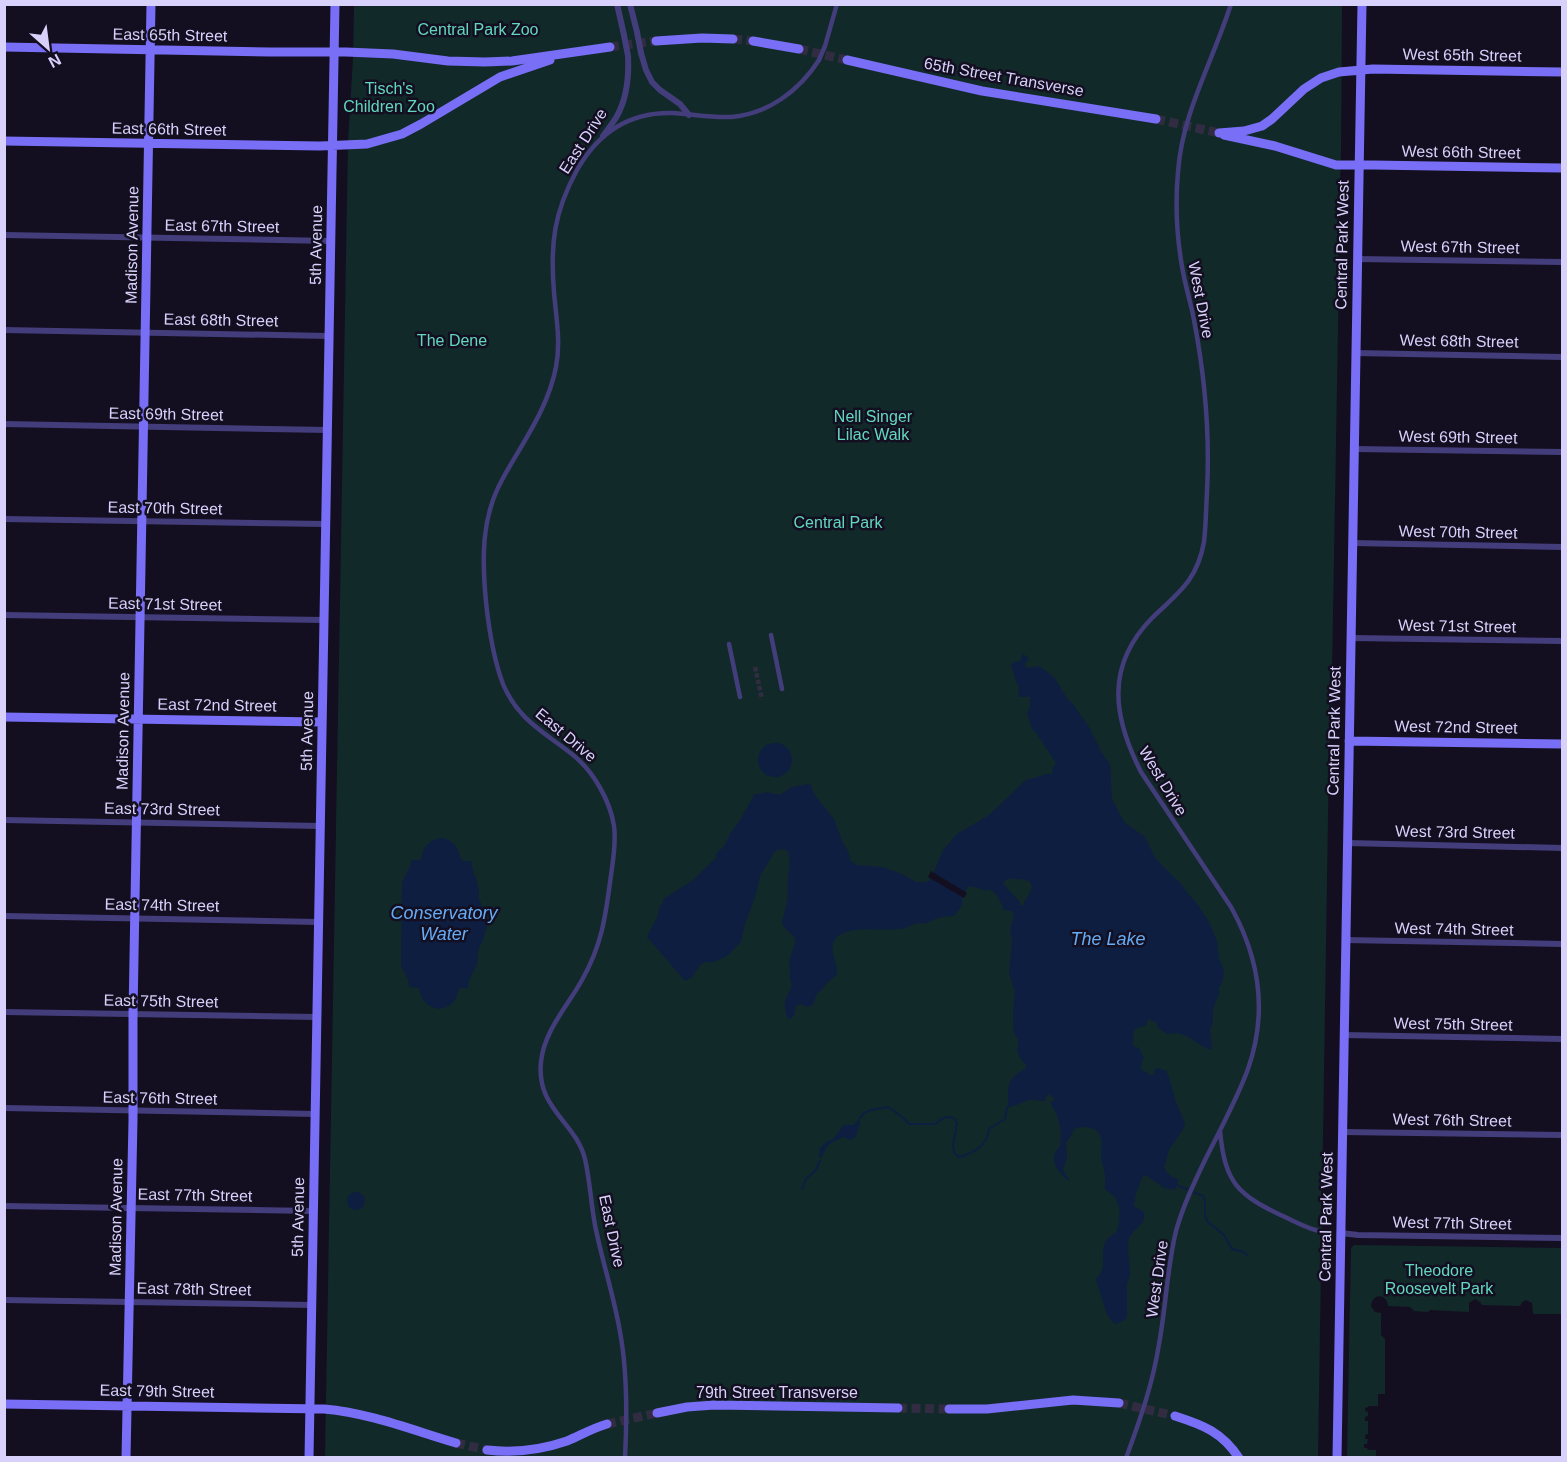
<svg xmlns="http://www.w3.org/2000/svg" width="1567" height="1462" viewBox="0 0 1567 1462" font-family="Arial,sans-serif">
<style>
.green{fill:#12292a}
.water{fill:#0e1e40;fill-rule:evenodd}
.pier{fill:#130f20}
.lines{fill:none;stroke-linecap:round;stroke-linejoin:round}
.stream{stroke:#0e1e40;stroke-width:2}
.pedestrian-tunnel{stroke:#312c41;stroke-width:4.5;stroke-dasharray:4.5 2;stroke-linecap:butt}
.secondary-tunnel{stroke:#312c41;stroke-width:9;stroke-dasharray:9 4.5;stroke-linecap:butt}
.pedestrian{stroke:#433d7c;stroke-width:4.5}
.minor{stroke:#433d7c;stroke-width:6}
.secondary{stroke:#796ef6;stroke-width:9}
.pedestrian-bridge{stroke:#433d7c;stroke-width:4.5}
.minor-bridge{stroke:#433d7c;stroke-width:6}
.labels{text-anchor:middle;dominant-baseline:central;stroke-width:5;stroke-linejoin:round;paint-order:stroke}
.park-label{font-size:16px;fill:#62d7c0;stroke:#130f20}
.street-label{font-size:16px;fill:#d8d1fc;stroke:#130f20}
.water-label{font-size:18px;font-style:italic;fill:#66abf5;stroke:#130f20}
</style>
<rect width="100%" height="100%" fill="#130f20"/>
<path class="green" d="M 354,5 L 1342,5 L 1341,151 L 1338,253 L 1339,271 L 1331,728 L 1329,752 L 1318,1457 L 325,1458 L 348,142 L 353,58 Z
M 1354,1245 L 1562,1248 L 1562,1314 L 1533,1314 L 1532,1303 L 1526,1300 L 1522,1302 L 1520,1306 L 1482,1305 L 1480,1302 L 1475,1299 L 1469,1303 L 1469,1312 L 1430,1310 L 1428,1312 L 1414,1311 L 1410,1307 L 1388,1306 C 1387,1293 1372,1293 1371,1306 L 1375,1312 L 1381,1313 L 1381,1335 L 1385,1339 L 1385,1394 L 1378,1394 L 1378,1406 L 1369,1406 L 1368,1407 L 1365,1408 L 1365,1411 L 1368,1412 L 1368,1416 L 1365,1417 L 1365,1421 L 1368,1421 L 1368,1434 L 1365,1435 L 1365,1439 L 1368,1439 L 1367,1444 L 1364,1444 L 1364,1448 L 1367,1448 L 1368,1450 L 1376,1450 L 1376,1457 L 1347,1457 L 1351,1248 Z"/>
<path class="water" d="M 1023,654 L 1029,658 L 1025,664 L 1026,668 L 1039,666 L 1054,677 L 1068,700 L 1073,704 L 1089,727 L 1102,753 L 1110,764 L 1112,799 L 1124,822 L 1145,837 L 1156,859 L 1179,882 L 1200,908 L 1210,924 L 1217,941 L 1219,959 L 1224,970 L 1222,983 L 1219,987 L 1219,994 L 1213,1009 L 1213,1021 L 1210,1030 L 1212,1050 C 1195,1046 1189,1030 1168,1034 L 1159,1029 L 1156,1023 L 1157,1021 L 1153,1022 L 1150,1019 L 1148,1020 L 1146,1025 L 1136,1029 L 1133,1033 L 1134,1037 L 1133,1039 L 1133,1046 L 1139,1048 L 1142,1055 L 1144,1057 L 1141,1063 L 1141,1069 L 1152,1076 L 1154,1074 L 1155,1069 L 1158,1068 L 1166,1071 L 1168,1075 L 1176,1102 L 1185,1123 C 1182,1135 1172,1142 1168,1153 C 1166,1159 1167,1162 1164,1167 L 1168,1174 L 1174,1178 L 1177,1178 L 1178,1181 L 1175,1190 L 1164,1188 L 1146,1175 L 1143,1176 L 1136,1193 L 1134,1206 L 1144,1212 C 1147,1225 1132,1228 1129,1240 C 1125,1255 1135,1271 1127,1283 L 1127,1315 L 1126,1319 L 1117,1324 L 1114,1323 L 1107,1315 L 1096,1279 C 1097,1277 1100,1275 1101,1272 C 1107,1259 1096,1242 1116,1233 C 1122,1218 1122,1196 1105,1190 C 1105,1186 1105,1181 1105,1176 C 1104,1168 1101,1160 1101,1152 C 1101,1147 1103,1144 1101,1138 C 1098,1126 1084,1125 1074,1129 L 1071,1136 L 1066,1143 L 1067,1158 L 1063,1170 L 1070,1181 C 1061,1176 1051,1164 1055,1153 C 1058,1147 1058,1151 1060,1145 C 1063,1132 1058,1113 1050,1103 L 1055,1099 L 1049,1094 L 1046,1097 L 1045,1101 C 1039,1101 1034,1099 1029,1100 C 1021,1102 1017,1107 1009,1106 L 1008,1103 C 1008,1081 1008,1079 1026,1068 L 1026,1065 L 1020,1058 L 1017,1050 L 1019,1042 L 1014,1033 L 1013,1013 L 1015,992 L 1009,973 L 1012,941 L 1010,929 L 1014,915 L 1012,911 L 1004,910 C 1001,902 997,893 989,889 L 986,891 L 978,888 L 969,886 L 962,896 L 962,905 L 954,916 C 948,916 941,917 935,919 C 932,920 930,922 927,923 C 924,924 921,923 918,923 C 914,923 909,927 905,928 C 887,933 850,923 836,938 C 827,947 838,963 837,974 L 824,986 L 822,990 L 817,993 L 813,1005 L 807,1007 L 800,1004 L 796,1006 L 794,1016 L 790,1019 L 787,1017 C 786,1013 784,1007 785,1002 C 787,992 794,991 790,979 C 790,971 789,962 791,955 C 792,949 798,943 794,937 C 790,931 786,932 782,923 C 784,913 787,904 788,895 C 788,890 787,885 788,880 C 788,870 797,842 775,851 L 760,876 L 755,897 L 744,927 L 741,942 L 727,956 L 714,962 L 707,962 L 701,964 L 692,977 L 685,981 L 647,937 L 659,913 L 658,912 L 664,899 L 693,880 L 717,857 L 715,855 L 724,846 L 731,832 L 739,822 L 753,797 L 753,795 L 768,792 L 774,794 L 781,794 L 792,787 L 808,784 L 811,785 L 814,794 L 834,819 L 842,841 L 848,851 L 850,860 L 856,865 L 882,867 L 900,873 L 916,882 L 924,882 L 929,881 L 934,872 L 943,850 L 957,834 L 989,815 L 1026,780 L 1051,773 L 1053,775 L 1052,770 L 1056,763 L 1035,731 L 1032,729 L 1027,714 L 1030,708 L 1030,697 L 1018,697 L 1019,686 L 1016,682 L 1011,665 L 1014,662 L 1020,661 ZM 1007,879 C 1015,879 1024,878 1030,882 C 1035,891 1025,898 1023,905 L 1020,905 L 1020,902 C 1014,896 1010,890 1004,885 L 1004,882 Z
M758 760a17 17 0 1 1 34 0a17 17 0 1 1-34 0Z
M 442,838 C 456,841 458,849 462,861 L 471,861 L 474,875 L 476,877 L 479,892 L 479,899 L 485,913 L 487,923 L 485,934 L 478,951 L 477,965 L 469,980 L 468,988 L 459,988 C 455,1016 423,1015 419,988 L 409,987 L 408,979 L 401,966 L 402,882 L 411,864 L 412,860 L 421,860 C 423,847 428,840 442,838 Z
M 860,1118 L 860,1123 L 856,1137 L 850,1140 L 843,1137 C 839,1140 835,1140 831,1143 C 826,1146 824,1153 821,1158 L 819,1158 L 820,1148 L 826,1142 L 833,1139 L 844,1125 L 854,1125 Z
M347 1201a9 9 0 1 1 18 0a9 9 0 1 1-18 0Z"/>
<path class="pier" d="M 931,871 L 967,893 L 964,898 L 928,877 Z"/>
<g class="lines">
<path class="stream" d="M 860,1118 C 865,1109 878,1109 888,1107 C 894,1111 905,1118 909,1124 L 935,1124 L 945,1117 L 954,1118 L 957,1123 L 953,1146 L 954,1152 L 957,1156 L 960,1157 C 975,1152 987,1146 989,1129 L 1005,1119 L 1007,1108 L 1009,1106
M 1177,1185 L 1203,1196 L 1205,1201 L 1205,1215 L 1207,1221 L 1224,1235 L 1232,1249 L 1244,1252 L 1248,1256
M 802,1189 L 806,1179 L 815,1171 L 820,1161"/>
<path class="pedestrian-tunnel" d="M 755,667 L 762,699"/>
<path class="secondary-tunnel" d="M 733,39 L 753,41
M 610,47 L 656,41
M 799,49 L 847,60
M 1156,119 L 1219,133
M 1119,1403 L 1175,1416
M 898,1408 L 949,1409
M 607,1424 L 657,1413
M 456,1443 L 487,1450"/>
<path class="pedestrian" d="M 825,46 L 837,4
M 771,635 L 782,689
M 729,644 L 740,697
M 1220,1131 C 1225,1184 1238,1195 1285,1217 C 1298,1223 1310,1230 1324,1232
M 625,1458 C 627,1419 627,1369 620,1332 C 614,1296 602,1261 595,1225 C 591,1204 590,1181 585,1159 C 576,1122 536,1109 541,1062 C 544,1031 567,1007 582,980 C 604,941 606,911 612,868 C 614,854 616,840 614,826 C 610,800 593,771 573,755 C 544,732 518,720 503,684 C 493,658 489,630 486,602 C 482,560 481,518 502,480 C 522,443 548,409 556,367 C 561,342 556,317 554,292 C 550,244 554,212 577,170 C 598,133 628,112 672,113 C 692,114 711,118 731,117 C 768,114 799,91 819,60
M 1126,1458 C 1140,1420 1153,1383 1159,1344 C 1166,1307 1167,1268 1176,1231 C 1183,1206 1194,1183 1205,1160 C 1220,1130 1237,1099 1248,1069 C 1268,1012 1260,959 1231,907 L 1141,772 C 1113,717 1105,666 1152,618 C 1178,593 1197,581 1204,542 C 1206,525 1206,508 1207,492 C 1210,434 1205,377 1194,320 C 1191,304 1186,288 1183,272 C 1177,240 1175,205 1178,172 C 1182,113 1213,61 1231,4"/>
<path class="minor" d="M 617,4 L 624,35
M 630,4 L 637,32
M 641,53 L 646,70 L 652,82 L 660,90 L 680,104 L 689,115
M 603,136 C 608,129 613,123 617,116 C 627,98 629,76 628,56
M 4,235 L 331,241
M 1357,259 L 1562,262
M 4,330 L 329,336
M 1355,353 L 1562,357
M 4,424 L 328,430
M 1354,449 L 1562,452
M 4,519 L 326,524
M 1352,543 L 1562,547
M 4,615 L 324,620
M 1351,638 L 1562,641
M 4,820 L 320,826
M 1347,843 L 1562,848
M 4,916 L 318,922
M 1345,940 L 1562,944
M 4,1012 L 316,1017
M 1343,1035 L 1562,1039
M 4,1108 L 315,1114
M 1342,1132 L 1562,1135
M 4,1206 L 313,1211
M 1341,1233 L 1358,1235 L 1562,1238
M 4,1300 L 311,1305"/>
<path class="secondary" d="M 656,41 L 702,38 L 733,39
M 753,41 L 799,49
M 4,47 L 270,52 L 346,52 L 393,54 L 448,61 L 485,62 L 512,61 L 610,47
M 847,60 L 982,91 L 1156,119
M 1219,133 L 1244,131 L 1262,126 L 1272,119 L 1304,89 L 1321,78 L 1339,72 L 1373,69 L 1562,72
M 1224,135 L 1275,146 L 1336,165 L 1373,165 L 1562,168
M 4,141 L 320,146 L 367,144 L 402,134 L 421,124 L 500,77 L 550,60
M 4,717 L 322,722
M 1349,741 L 1562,744
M 4,1404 L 324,1409 C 370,1413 412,1430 456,1443
M 949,1409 L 987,1409 L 1073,1400 L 1119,1403
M 657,1413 L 687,1407 L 714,1405 L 898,1408
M 1175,1416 C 1203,1425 1222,1432 1239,1458
M 487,1450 C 514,1453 541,1450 567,1441 C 581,1435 593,1428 607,1424
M 126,1458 L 133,1120 L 133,1014 L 151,4
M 309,1458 L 335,4
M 1337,1458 L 1362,4"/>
<path class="pedestrian-bridge" d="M 819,60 L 825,46"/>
<path class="minor-bridge" d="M 637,32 L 641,53
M 624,35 L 628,56"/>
</g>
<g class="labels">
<g class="park-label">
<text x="478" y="29">Central Park Zoo</text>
<text x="389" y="88">Tisch's<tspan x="389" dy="18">Children Zoo</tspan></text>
<text x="452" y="340">The Dene</text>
<text x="873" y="416">Nell Singer<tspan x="873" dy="18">Lilac Walk</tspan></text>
<text x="838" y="522">Central Park</text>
<text x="1439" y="1270">Theodore<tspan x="1439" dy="18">Roosevelt Park</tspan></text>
</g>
<g class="street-label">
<text transform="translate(170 35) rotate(1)">East 65th Street</text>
<text transform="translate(1462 55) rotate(1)">West 65th Street</text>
<text transform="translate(1004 77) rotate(10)">65th Street Transverse</text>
<text transform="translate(169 129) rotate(1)">East 66th Street</text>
<text transform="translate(583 141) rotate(-57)">East Drive</text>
<text transform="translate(1461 152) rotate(1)">West 66th Street</text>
<text transform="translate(222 226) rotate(1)">East 67th Street</text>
<text transform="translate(132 245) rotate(-89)">Madison Avenue</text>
<text transform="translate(316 245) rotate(-89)">5th Avenue</text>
<text transform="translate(1342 245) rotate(-89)">Central Park West</text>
<text transform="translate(1460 247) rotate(1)">West 67th Street</text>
<text transform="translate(1201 300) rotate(79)">West Drive</text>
<text transform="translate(221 320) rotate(1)">East 68th Street</text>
<text transform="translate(1459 341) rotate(1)">West 68th Street</text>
<text transform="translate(166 414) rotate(1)">East 69th Street</text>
<text transform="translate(1458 437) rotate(1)">West 69th Street</text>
<text transform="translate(165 508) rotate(1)">East 70th Street</text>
<text transform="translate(1458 532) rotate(1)">West 70th Street</text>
<text transform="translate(165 604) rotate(1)">East 71st Street</text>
<text transform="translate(1457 626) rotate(1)">West 71st Street</text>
<text transform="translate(217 705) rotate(1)">East 72nd Street</text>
<text transform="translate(1456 727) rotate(1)">West 72nd Street</text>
<text transform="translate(123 731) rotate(-89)">Madison Avenue</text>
<text transform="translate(307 731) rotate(-89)">5th Avenue</text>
<text transform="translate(1334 731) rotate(-89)">Central Park West</text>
<text transform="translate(566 735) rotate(40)">East Drive</text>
<text transform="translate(1163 781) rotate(59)">West Drive</text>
<text transform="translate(162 809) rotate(1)">East 73rd Street</text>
<text transform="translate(1455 832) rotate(1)">West 73rd Street</text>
<text transform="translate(162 905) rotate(1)">East 74th Street</text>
<text transform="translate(1454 929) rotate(1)">West 74th Street</text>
<text transform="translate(161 1001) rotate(1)">East 75th Street</text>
<text transform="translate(1453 1024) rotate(1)">West 75th Street</text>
<text transform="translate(160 1098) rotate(1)">East 76th Street</text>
<text transform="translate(1452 1120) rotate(1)">West 76th Street</text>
<text transform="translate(195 1195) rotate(1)">East 77th Street</text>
<text transform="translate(116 1217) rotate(-89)">Madison Avenue</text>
<text transform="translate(298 1217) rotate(-89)">5th Avenue</text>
<text transform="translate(1326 1217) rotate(-89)">Central Park West</text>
<text transform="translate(1452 1223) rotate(1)">West 77th Street</text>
<text transform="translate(612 1231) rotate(78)">East Drive</text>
<text transform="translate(1157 1279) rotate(-82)">West Drive</text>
<text transform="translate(194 1289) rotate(1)">East 78th Street</text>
<text transform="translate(157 1391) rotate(1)">East 79th Street</text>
<text x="777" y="1392">79th Street Transverse</text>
</g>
<g class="water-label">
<text x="444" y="913">Conservatory<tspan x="444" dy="21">Water</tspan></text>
<text x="1108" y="939">The Lake</text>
</g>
</g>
<rect width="1567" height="1462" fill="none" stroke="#d8d1fc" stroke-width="12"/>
<g transform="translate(48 48) rotate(152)" stroke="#130f20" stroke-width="4.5" paint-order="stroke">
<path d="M0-4.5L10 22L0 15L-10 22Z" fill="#d8d1fc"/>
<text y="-9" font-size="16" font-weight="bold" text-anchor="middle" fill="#d8d1fc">N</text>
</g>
</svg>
